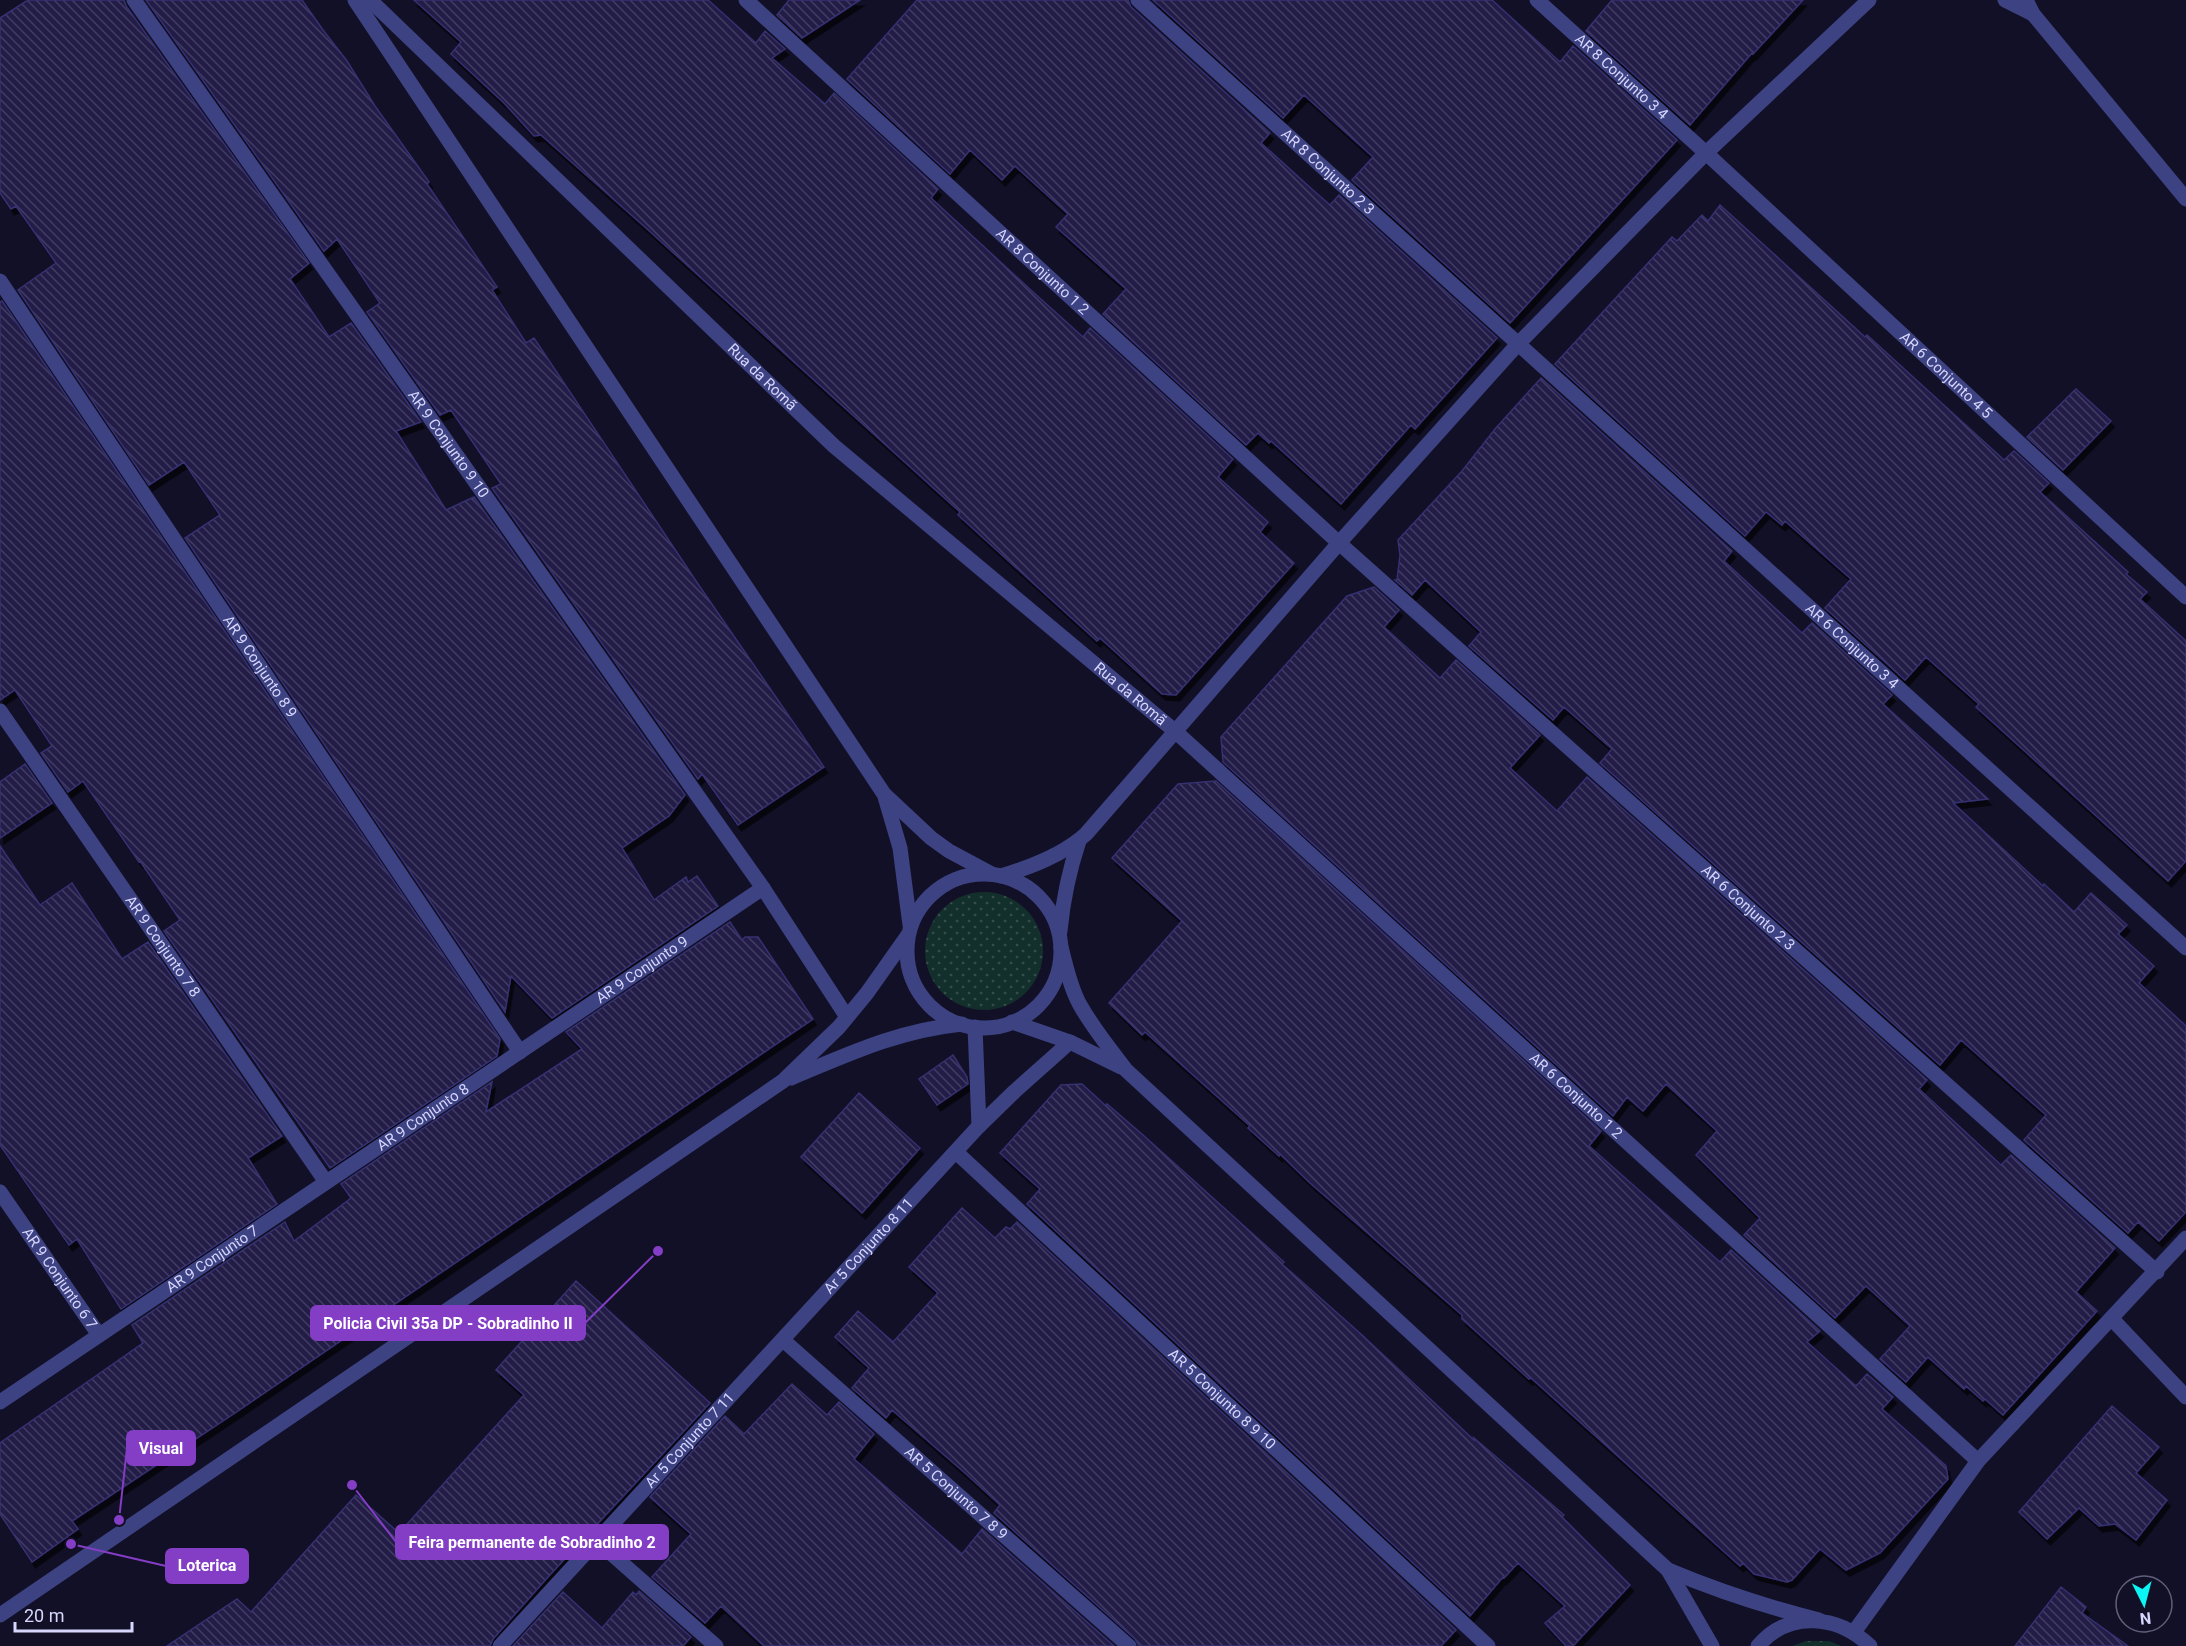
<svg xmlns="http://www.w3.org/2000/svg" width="2186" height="1646" viewBox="0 0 2186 1646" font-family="Roboto,sans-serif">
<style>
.grass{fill:url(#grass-dots)}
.building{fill:url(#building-back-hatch);stroke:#363071;stroke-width:1.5;filter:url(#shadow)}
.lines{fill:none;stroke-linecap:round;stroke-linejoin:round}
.minor{stroke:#3d4282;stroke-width:15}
.labels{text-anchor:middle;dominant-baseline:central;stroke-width:4.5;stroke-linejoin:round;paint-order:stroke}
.street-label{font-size:15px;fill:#d7d6fd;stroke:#121026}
.leader{fill:none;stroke:#843dc5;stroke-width:2}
.callout-dot{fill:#843dc5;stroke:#121026;stroke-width:2}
.callout{fill:#843dc5;stroke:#843dc5;stroke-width:2}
.callout-label{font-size:16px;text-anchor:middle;font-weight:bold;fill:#fff}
</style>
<defs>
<pattern id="grass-dots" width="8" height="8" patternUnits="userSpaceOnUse" patternTransform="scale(1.5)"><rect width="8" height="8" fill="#132f2b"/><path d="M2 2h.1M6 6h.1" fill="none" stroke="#354c4b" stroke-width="1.8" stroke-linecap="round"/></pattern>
<pattern id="building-back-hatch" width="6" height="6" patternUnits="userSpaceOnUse" patternTransform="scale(1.5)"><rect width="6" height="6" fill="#211d46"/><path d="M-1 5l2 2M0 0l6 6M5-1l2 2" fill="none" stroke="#403d62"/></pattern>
<filter id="shadow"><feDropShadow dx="3.5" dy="6" stdDeviation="0" flood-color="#0009"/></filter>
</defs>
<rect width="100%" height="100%" fill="#121026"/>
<path class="grass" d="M925 951a59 59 0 1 1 118 0a59 59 0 1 1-118 0Z
M 1806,1641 L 1829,1641 L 1841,1646 L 1792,1646 Z"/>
<path class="building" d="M 28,0 L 124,0 L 126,6 L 309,263 L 290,279 L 329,337 L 351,323 L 421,422 L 396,431 L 446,510 L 474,497 L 685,795 L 669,816 L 622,848 L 654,900 L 686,877 L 688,882 L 697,876 L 718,906 L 552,1018 L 511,976 L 505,1012 L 185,538 L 220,515 L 184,462 L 149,485 L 18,290 L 56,263 L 16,206 L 11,209 L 0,193 L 0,18 Z
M 146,0 L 302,0 L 323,30 L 347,61 L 375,106 L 429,182 L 427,184 L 497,287 L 492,290 L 526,343 L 534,338 L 698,584 L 824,767 L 738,825 L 702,774 L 698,779 L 492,488 L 501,484 L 451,410 L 440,415 L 367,312 L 380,303 L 337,239 L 324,251 Z
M 414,0 L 708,0 L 756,43 L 765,31 L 785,49 L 772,58 L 825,104 L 834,93 L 938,189 L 931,198 L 1033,292 L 1083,337 L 1090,328 L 1233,459 L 1218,477 L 1268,522 L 1260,532 L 1294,563 L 1176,695 L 1162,694 L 1100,638 L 1097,641 L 958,515 L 960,512 L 646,228 L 541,135 L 534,136 L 504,103 L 451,54 L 461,42 Z
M 789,0 L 860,0 L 802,38 L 777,15 Z
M 917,0 L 1128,0 L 1131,7 L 1270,133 L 1261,143 L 1314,191 L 1330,205 L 1339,195 L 1497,338 L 1415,429 L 1411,425 L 1341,504 L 1271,441 L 1269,443 L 1258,433 L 1246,445 L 1103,314 L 1126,289 L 1056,227 L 1068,214 L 1015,166 L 1002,180 L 970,150 L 950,174 L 847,79 Z
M 1153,0 L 1492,0 L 1560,62 L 1573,46 L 1677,140 L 1510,323 L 1352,180 L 1373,157 L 1304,95 L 1283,118 Z
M 1612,0 L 1803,0 L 1753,54 L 1752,53 L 1690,125 L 1586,31 Z
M 1720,205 L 1865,337 L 1867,335 L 2004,460 L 2014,451 L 2049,483 L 2040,492 L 2128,572 L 2126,574 L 2147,592 L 2140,599 L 2186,641 L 2186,861 L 2168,881 L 1976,707 L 1979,704 L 1926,657 L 1905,680 L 1825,608 L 1851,579 L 1785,521 L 1782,525 L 1766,512 L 1745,536 L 1555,364 L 1672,237 L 1677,241 L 1702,215 L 1708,221 Z
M 2,301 L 500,1039 L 497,1056 L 330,1168 L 164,931 L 180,920 L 140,861 L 139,862 L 83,781 L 68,792 L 41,753 L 52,746 L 15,690 L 0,700 L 0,302 Z
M 1541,378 L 1732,551 L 1724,561 L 1802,633 L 1812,623 L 1892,695 L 1883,704 L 1988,799 L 1953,803 L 2043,886 L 2044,884 L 2074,912 L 2091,893 L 2127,925 L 2118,934 L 2154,966 L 2139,983 L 2186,1026 L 2186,1212 L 2159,1241 L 2138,1222 L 2128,1233 L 2024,1140 L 2046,1115 L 1961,1040 L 1940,1065 L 1600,763 L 1612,749 L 1564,707 L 1553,720 L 1469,646 L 1481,632 L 1425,580 L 1412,595 L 1395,580 L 1397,580 L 1400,555 L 1398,540 L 1462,471 L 1495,429 Z
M 2076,389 L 2111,421 L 2063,470 L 2027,437 Z
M 1374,587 L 1399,610 L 1384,627 L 1440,678 L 1456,660 L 1540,735 L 1510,768 L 1557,811 L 1587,777 L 1927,1080 L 1919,1089 L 2001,1165 L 2011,1155 L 2115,1248 L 2076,1292 L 2097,1311 L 2003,1415 L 1985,1399 L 1983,1401 L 1966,1386 L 1964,1389 L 1928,1357 L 1906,1382 L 1880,1359 L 1910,1326 L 1866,1286 L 1835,1318 L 1744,1235 L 1760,1218 L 1696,1155 L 1717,1131 L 1666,1084 L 1643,1111 L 1627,1097 L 1613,1116 L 1223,762 L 1221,737 L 1347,596 Z
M 25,764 L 52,803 L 0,838 L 0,782 Z
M 1216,781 L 1601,1131 L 1589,1146 L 1720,1262 L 1731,1250 L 1820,1331 L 1807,1342 L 1856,1386 L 1867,1374 L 1893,1397 L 1882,1409 L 1946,1466 L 1948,1479 L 1880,1553 L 1846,1570 L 1820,1549 L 1792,1580 L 1787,1582 L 1754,1574 L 1743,1563 L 1740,1566 L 1531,1378 L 1529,1379 L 1462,1319 L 1462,1315 L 1310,1183 L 1280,1154 L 1279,1156 L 1248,1128 L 1250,1126 L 1145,1032 L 1142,1035 L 1109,1003 L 1182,921 L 1112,858 L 1178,784 Z
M 0,846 L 40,905 L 72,883 L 122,959 L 148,942 L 282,1136 L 248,1158 L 277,1204 L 121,1309 L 77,1239 L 69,1245 L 0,1145 Z
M 730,922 L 742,940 L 745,937 L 758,937 L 813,1019 L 235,1413 L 72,1521 L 78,1529 L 32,1562 L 0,1514 L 0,1443 L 143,1343 L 132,1325 L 285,1222 L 294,1241 L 351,1198 L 341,1184 L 492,1082 L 486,1112 L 582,1049 L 566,1032 Z
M 953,1055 L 967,1077 L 968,1084 L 937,1105 L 919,1079 Z
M 1082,1084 L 1106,1106 L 1107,1104 L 1143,1135 L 1284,1262 L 1282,1264 L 1362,1335 L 1475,1441 L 1474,1438 L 1564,1515 L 1562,1517 L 1630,1585 L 1573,1646 L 1566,1646 L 1545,1623 L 1565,1606 L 1518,1563 L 1504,1578 L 1503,1577 L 1470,1616 L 1027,1204 L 1040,1189 L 1000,1153 L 1061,1085 Z
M 859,1093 L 920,1148 L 862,1213 L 801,1157 Z
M 962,1208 L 995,1238 L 1006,1227 L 1010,1229 L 1017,1222 L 1456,1630 L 1441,1646 L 1139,1646 L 1135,1639 L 994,1513 L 1000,1505 L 965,1473 L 892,1410 L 886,1418 L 852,1388 L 869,1368 L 835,1337 L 858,1311 L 893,1342 L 938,1293 L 909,1267 Z
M 576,1281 L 710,1403 L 548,1577 L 493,1639 L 490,1646 L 167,1646 L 237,1599 L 251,1612 L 356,1495 L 399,1533 L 524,1395 L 496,1370 Z
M 792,1384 L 827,1415 L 839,1402 L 874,1434 L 854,1459 L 962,1554 L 982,1529 L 1114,1646 L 764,1646 L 721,1606 L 705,1623 L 652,1577 L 691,1534 L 650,1497 L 725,1416 L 744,1434 Z
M 2112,1406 L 2159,1447 L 2136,1473 L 2167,1500 L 2136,1540 L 2115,1524 L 2099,1526 L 2079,1508 L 2047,1539 L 2019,1512 Z
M 2061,1587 L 2086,1607 L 2082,1613 L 2128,1646 L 2015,1646 Z
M 639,1591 L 691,1637 L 683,1646 L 513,1646 L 563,1592 L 602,1628 L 633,1592 L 636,1595 Z"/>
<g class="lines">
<g class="minor">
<path id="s1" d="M 134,0 L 763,888 L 847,1017"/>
<path d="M 355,0 L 884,794 L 931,838 L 949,851 L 992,874"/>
<path id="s2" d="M 370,0 L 834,446 L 1176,732 L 1978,1461"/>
<path id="s3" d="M 746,0 L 1339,543 L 2157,1272"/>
<path id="s4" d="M 1138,0 L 2186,948"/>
<path id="s5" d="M 1537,0 L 1706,153 L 2186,597"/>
<path d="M 2005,0 L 2033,14"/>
<path d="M 2026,0 L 2033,14 L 2186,199"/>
<path id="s6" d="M 0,281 L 520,1052"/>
<path id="s7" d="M 0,711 L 326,1182"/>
<path d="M 885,797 L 900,848 L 910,925"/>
<circle cx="984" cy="951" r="77"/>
<path d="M 1001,876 C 1031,867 1063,855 1086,834 L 1339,543 L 1517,345 L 1706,153 L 1869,0"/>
<path d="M 1060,931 C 1063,900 1069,871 1079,841"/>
<path d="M 1061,947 C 1066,966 1070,987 1080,1005 C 1093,1028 1110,1049 1126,1070 L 1668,1570 L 1712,1646"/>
<path d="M 1012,1022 L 1070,1042 L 1121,1067"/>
<path d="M 975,1027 L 979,1126"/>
<path d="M 791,1078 C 851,1053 897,1031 962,1024"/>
<path id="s8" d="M 956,1152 L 1488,1646"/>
<path id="s9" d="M 0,1192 L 99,1335"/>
<path d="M 2112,1319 L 2186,1397"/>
<path id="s10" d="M 783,1340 L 1129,1646"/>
<path id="s11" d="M 0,1402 L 763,888"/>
<path d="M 597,1541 L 716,1646"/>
<path d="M 1668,1570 C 1718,1591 1767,1607 1819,1620"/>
<path d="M 0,1615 L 783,1081 L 839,1027 L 867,993 L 908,935"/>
<path d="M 1854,1632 L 1978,1461 L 2186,1238"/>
<path id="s12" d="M 500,1646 L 979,1126 L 1015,1091 L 1070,1042"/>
<path d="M 1758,1646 C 1789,1610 1838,1615 1870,1646"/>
</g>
</g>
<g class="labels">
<g class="street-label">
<text stroke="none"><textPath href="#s5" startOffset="114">AR 8 Conjunto 3 4</textPath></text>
<text stroke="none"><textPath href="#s4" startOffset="256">AR 8 Conjunto 2 3</textPath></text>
<text stroke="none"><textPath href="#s3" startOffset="402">AR 8 Conjunto 1 2</textPath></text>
<text stroke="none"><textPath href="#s5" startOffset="555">AR 6 Conjunto 4 5</textPath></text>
<text stroke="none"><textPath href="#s2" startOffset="544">Rua da Romã</textPath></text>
<text stroke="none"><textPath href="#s1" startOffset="544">AR 9 Conjunto 9 10</textPath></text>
<text stroke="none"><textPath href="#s4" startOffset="963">AR 6 Conjunto 3 4</textPath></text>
<text stroke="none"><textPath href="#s6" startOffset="465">AR 9 Conjunto 8 9</textPath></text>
<text stroke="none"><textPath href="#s2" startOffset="1030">Rua da Romã</textPath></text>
<text stroke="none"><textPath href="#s3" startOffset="1352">AR 6 Conjunto 2 3</textPath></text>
<text stroke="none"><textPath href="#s7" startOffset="286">AR 9 Conjunto 7 8</textPath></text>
<text stroke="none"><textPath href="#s11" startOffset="774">AR 9 Conjunto 9</textPath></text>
<text stroke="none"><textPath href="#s2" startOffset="1630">AR 6 Conjunto 1 2</textPath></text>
<text stroke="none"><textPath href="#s11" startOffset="510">AR 9 Conjunto 8</textPath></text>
<text stroke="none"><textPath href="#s12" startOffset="544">Ar 5 Conjunto 8 11</textPath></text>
<text stroke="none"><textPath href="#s11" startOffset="256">AR 9 Conjunto 7</textPath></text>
<text stroke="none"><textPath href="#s9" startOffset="105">AR 9 Conjunto 6 7</textPath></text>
<text stroke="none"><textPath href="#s8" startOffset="363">AR 5 Conjunto 8 9 10</textPath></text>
<text stroke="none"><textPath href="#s12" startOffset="280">Ar 5 Conjunto 7 11</textPath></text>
<text stroke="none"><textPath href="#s10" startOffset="231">AR 5 Conjunto 7 8 9</textPath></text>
</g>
</g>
<path class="leader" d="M658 1251L585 1323M119 1520L127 1448M352 1485L396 1542M71 1544L166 1566"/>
<g class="callout-dot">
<circle cx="658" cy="1251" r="6"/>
<circle cx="119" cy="1520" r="6"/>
<circle cx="352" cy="1485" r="6"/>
<circle cx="71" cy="1544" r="6"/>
</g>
<g class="callout">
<rect x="311" y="1306" width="274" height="34" rx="6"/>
<rect x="127" y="1431" width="68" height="34" rx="6"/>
<rect x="396" y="1525" width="272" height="34" rx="6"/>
<rect x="166" y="1549" width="82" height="34" rx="6"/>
</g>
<g class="callout-label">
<text x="448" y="1329">Policia Civil 35a DP - Sobradinho II</text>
<text x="161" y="1454">Visual</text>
<text x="532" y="1548">Feira permanente de Sobradinho 2</text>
<text x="207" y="1571">Loterica</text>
</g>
<g transform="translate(2144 1604) rotate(174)"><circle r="28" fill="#121026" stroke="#615f7c" stroke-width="1.5"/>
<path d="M0-4.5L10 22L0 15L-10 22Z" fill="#0bf5f4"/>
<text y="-9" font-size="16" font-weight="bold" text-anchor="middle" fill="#d7d6fd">N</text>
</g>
<path d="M15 1622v9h117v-9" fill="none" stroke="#d7d6fd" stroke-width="3"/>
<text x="24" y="1622" font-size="18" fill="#d7d6fd" stroke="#121026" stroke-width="4.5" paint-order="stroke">20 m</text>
</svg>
